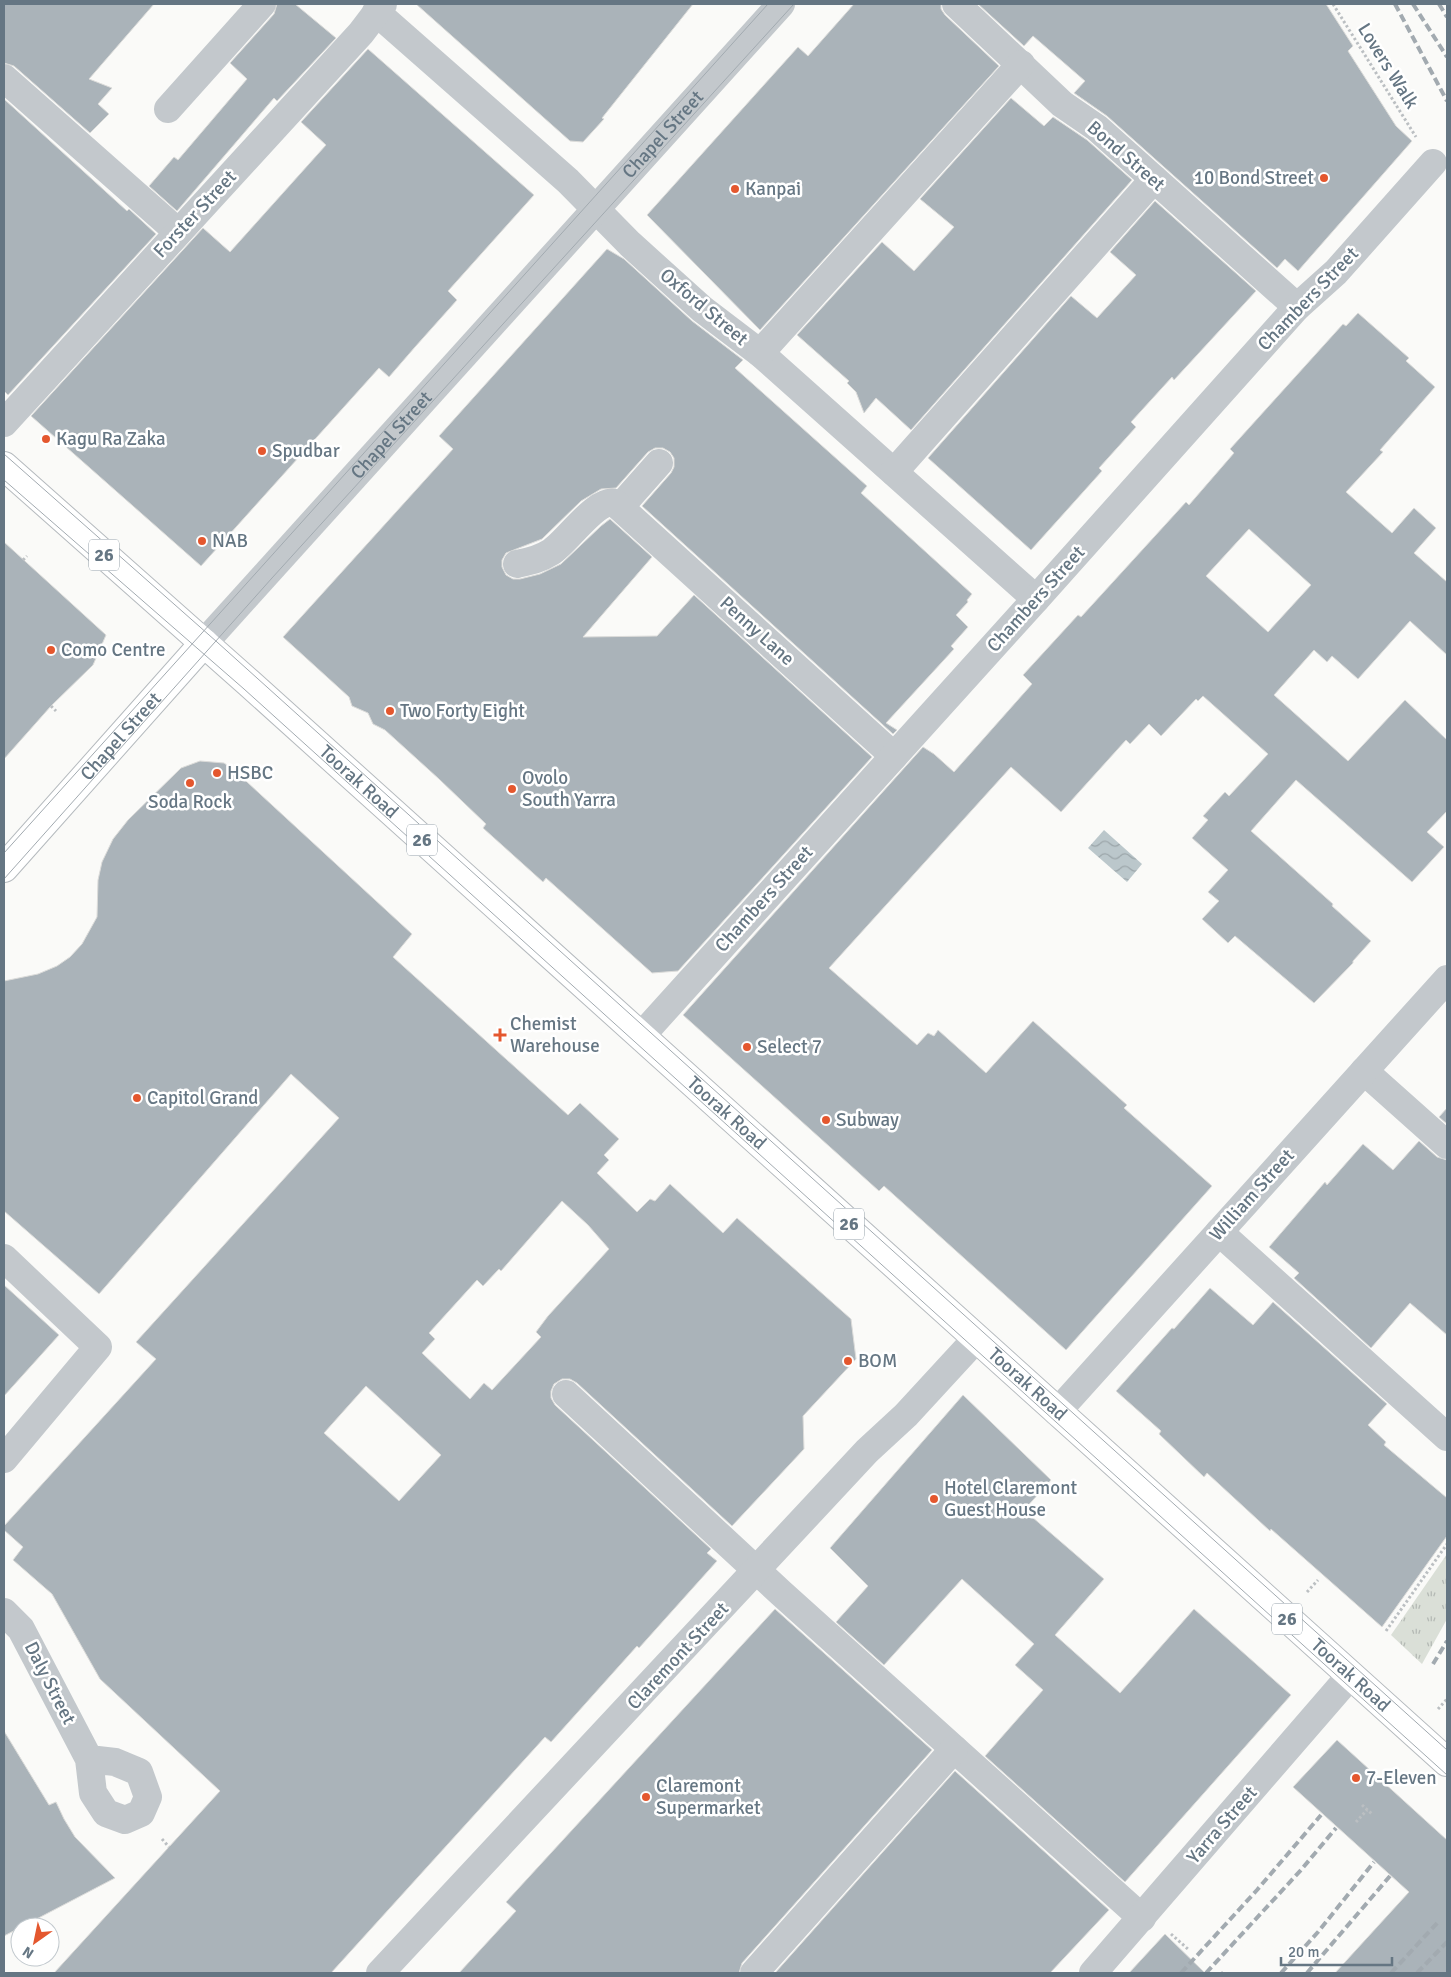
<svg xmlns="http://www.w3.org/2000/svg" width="1451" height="1977" viewBox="0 0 1451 1977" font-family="Signika,sans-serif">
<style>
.grass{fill:url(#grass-tufts)}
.water{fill:url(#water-waves)}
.building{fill:#aab3b9;stroke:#dcdcda;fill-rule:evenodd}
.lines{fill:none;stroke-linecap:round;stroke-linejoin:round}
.major-casing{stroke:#b5babe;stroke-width:30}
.path{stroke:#bbbfc2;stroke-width:3;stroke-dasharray:2.5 2.5;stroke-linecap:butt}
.minor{stroke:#c3c8cc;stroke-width:28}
.major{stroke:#fff;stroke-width:28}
.tram{stroke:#a2aab0;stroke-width:1}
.rail{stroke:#a2aab0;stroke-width:4;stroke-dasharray:8 4;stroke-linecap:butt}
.poi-dot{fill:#e4572e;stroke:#fff;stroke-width:2}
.labels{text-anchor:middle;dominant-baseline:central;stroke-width:5;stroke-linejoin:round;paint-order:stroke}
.shield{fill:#fff;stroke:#939fa8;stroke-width:1}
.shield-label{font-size:18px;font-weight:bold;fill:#657683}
.street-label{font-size:19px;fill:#657683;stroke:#fff}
.poi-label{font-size:19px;fill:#657683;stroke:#fff;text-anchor:start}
</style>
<defs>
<pattern id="grass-tufts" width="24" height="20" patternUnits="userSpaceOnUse" patternTransform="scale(1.25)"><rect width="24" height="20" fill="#dadfd7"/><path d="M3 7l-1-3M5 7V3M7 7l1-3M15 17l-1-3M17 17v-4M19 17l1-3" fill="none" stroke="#b4b9b4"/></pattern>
<pattern id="water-waves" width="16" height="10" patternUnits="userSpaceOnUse" patternTransform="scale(1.25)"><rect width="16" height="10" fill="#bbc7cb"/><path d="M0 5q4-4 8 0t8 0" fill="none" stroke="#9ca6aa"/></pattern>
</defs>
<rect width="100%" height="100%" fill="#fafaf8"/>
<path class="grass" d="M 1447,1554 L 1447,1619 L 1422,1664 L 1391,1635 Z"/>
<path class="water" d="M 1104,830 L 1142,864 L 1127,882 L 1088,848 Z"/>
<path class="building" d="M 4,4 L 154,4 L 89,79 L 112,88 L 98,104 L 109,114 L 90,133 L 14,66 L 4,63 Z
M 277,4 L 295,4 L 336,38 L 277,101 L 274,98 L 177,211 L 149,186 L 174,157 L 178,160 L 247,79 L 230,63 L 274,14 Z
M 416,4 L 693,4 L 602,118 L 604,119 L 583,142 L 570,141 Z
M 854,4 L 941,4 L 941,9 L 945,15 L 999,66 L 760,330 L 647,215 L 798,47 L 808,56 Z
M 978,4 L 1326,4 L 1353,46 L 1348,51 L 1396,126 L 1412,141 L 1298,271 L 1285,259 L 1277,268 L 1107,116 L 1074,93 L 1085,81 L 1033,36 L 1024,46 Z
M 368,49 L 534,195 L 448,291 L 457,300 L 415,347 L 389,377 L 379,368 L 201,566 L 31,416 L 203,228 L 230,252 L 326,145 L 301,122 Z
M 1011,98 L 1044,126 L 1053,117 L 1087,140 L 1132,180 L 911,430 L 876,398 L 864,413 L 856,392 L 847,383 L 849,381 L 797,335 L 882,242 L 914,271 L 954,227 L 920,199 Z
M 4,99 L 127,211 L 129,209 L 156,234 L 8,395 L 4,391 Z
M 1155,201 L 1256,291 L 1174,380 L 1172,377 L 1131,422 L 1136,427 L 1099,468 L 1102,471 L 1031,550 L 928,458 L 1071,296 L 1097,318 L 1136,275 L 1110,252 Z
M 607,249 L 624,259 L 692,321 L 743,360 L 735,368 L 867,486 L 861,493 L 972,594 L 967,600 L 968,602 L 956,615 L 968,627 L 951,646 L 954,649 L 886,723 L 897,730 L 893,734 L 642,506 L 671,473 L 674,467 L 674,458 L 670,452 L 663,448 L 655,448 L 648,452 L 616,488 L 601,489 L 581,501 L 542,539 L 506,553 L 502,560 L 502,567 L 506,575 L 513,579 L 520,579 L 540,574 L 561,564 L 601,526 L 610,519 L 652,557 L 583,637 L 657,636 L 694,595 L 872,757 L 678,971 L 652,973 L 546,878 L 543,882 L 483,828 L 486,824 L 439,779 L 385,730 L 373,724 L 368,713 L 352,706 L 349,697 L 283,637 L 453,449 L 439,436 Z
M 1358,313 L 1409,358 L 1406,361 L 1435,387 L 1380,450 L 1383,452 L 1346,492 L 1392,533 L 1414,508 L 1436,528 L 1414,553 L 1447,582 L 1447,655 L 1410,621 L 1358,679 L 1332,656 L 1327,662 L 1314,650 L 1274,695 L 1348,761 L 1405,700 L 1447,740 L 1447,811 L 1427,832 L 1444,847 L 1412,882 L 1296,780 L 1251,831 L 1333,904 L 1332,906 L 1371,941 L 1353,961 L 1353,963 L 1314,1003 L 1235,936 L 1228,943 L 1202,919 L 1219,901 L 1208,892 L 1228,870 L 1192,838 L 1208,820 L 1203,816 L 1225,792 L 1229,796 L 1268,754 L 1203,696 L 1198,701 L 1196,699 L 1161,736 L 1149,724 L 1130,744 L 1126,740 L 1061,812 L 1011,767 L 829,968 L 917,1045 L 928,1033 L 934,1036 L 938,1030 L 986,1073 L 1033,1021 L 1127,1105 L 1124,1108 L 1212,1186 L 1066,1350 L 884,1186 L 879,1191 L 683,1015 L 923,747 L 934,754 L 954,772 L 1032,684 L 1023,675 L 1078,615 L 1081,617 L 1186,502 L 1189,505 L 1234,453 L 1230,449 L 1343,324 L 1346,326 ZM 1249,529 L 1311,585 L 1268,632 L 1206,576 Z
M 4,542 L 106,635 L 93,665 L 51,706 L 4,759 Z
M 200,761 L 224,763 L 234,770 L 412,934 L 393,957 L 568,1115 L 580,1103 L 619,1139 L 604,1155 L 609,1160 L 597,1173 L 637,1212 L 650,1199 L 655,1201 L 670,1184 L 723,1233 L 737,1218 L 851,1319 L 856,1359 L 803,1416 L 804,1449 L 732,1526 L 577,1383 L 570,1379 L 562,1379 L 554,1384 L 551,1391 L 551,1398 L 555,1405 L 711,1549 L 707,1553 L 717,1561 L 639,1648 L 637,1646 L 551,1742 L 545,1737 L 331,1973 L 54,1973 L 220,1791 L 100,1679 L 52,1594 L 13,1560 L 23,1547 L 4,1530 L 4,1526 L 156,1359 L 136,1342 L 339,1118 L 291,1074 L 99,1294 L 4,1211 L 4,981 L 38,974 L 57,966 L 70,957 L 82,944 L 97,917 L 98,880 L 102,862 L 113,839 L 128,820 L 181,768 ZM 562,1201 L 588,1225 L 609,1249 L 548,1316 L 536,1332 L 541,1337 L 492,1390 L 484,1383 L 470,1399 L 422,1353 L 435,1339 L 429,1333 L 477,1280 L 483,1286 L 499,1269 L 501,1271 ZM 366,1386 L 441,1455 L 399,1501 L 324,1433 Z
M 1447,1108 L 1447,1124 L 1439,1117 Z
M 1419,1141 L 1437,1157 L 1447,1160 L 1447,1335 L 1410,1303 L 1371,1348 L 1294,1278 L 1299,1273 L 1269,1247 L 1325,1182 L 1327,1185 L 1363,1144 L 1393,1170 Z
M 4,1285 L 59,1335 L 4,1396 Z
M 1210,1288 L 1253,1325 L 1273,1302 L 1387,1404 L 1368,1425 L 1386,1442 L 1384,1445 L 1447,1498 L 1447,1536 L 1382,1627 L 1271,1529 L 1270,1531 L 1207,1473 L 1204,1477 L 1159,1434 L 1161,1431 L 1116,1391 L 1172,1328 L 1174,1329 Z
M 963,1395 L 1051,1480 L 1024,1510 L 1104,1579 L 1055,1635 L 1120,1693 L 1194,1609 L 1291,1695 L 1125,1882 L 985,1756 L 1043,1690 L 1015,1665 L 1034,1644 L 962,1579 L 884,1665 L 836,1622 L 868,1586 L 830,1548 Z
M 775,1609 L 932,1750 L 742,1963 L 739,1973 L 459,1973 L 516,1911 L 506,1902 Z
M 4,1731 L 49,1805 L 56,1802 L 64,1819 L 75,1837 L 115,1878 L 4,1936 Z
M 1337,1740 L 1447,1840 L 1447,1973 L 1335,1973 L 1409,1892 L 1293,1787 Z
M 955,1771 L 1109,1910 L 1050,1973 L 775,1973 Z
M 1165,1934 L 1205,1973 L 1129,1973 Z"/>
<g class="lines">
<g class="major-casing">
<g id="major">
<path id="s2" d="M 4,466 L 249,683 L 1447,1762"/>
<path id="s3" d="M 4,868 L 204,643"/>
</g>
</g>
<path class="path" d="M 1333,4 L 1416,137
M 23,560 L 27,556
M 51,706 L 56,711
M 1307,1592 L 1318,1580
M 1386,1631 L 1447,1544
M 1438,1709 L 1447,1699
M 1362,1805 L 1372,1814
M 1356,1822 L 1367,1810
M 162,1839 L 169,1847
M 1171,1934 L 1189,1950
M 1221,1972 L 1222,1973"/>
<g class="minor">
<path d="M 956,4 L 1062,104 L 1097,128 L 1297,307"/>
<path d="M 376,12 L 568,181 L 630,244 L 702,309 L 760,353 L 1036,599"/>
<path d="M 4,78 L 178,232"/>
<path d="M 168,109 L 262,4"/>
<path d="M 760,353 L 1021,64"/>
<path d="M 4,423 L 361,33 L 383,4"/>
<path d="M 894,472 L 1154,179"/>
<path d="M 620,507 L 659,463"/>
<path d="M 517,564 C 530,561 540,559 551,552 C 567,542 596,498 615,503 L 894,756"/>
<path id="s1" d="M 204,643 L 781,4"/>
<path d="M 641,1036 L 1036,599 L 1297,307 L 1336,272 L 1433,163"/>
<path d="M 1364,1071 L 1447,1145"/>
<path d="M 1219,1232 L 1447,1437"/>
<path d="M 4,1258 L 98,1347 L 4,1459"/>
<path d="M 566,1394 L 781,1593 L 1142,1918"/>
<path d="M 1057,1412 L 1447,979"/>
<path d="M 4,1612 L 21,1629 L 89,1759 L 93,1793 L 106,1813 L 125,1820 L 141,1813 L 148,1797 L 139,1772 L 115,1762 L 89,1759"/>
<path d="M 380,1973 L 867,1451 L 906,1415 L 976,1339"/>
<path d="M 754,1973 L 954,1749"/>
<path d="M 1093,1973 L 1350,1676"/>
</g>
<use href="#major" class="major"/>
<path class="tram" d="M 4,454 L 217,642 L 1447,1750
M 4,480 L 244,689 L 1447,1775
M 4,853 L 768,4
M 4,879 L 272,578 L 794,4"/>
<path class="rail" d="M 1395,4 L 1447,101
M 1413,4 L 1447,57
M 1439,4 L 1447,17
M 1433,1664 L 1447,1641
M 1181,1973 L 1257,1890 L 1321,1815
M 1206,1973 L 1301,1870 L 1336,1828
M 1281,1973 L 1318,1932 L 1374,1862
M 1307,1973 L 1390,1876
M 1391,1973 L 1439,1921
M 1417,1973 L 1447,1942"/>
</g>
<g class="poi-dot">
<circle cx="1324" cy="178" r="5"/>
<circle cx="735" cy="189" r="5"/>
<circle cx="46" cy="439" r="5"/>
<circle cx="262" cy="451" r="5"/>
<circle cx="202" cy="541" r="5"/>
<circle cx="51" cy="650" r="5"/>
<circle cx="390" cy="711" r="5"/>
<circle cx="217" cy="773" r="5"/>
<circle cx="190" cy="783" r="5"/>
<circle cx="512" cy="789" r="5"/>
<path d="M497.5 1027.5h5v5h5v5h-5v5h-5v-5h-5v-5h5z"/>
<circle cx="747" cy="1047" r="5"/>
<circle cx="137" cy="1098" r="5"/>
<circle cx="826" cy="1120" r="5"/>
<circle cx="848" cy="1361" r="5"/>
<circle cx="934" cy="1499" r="5"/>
<circle cx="1356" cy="1778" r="5"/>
<circle cx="646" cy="1797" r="5"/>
</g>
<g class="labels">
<g class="shield">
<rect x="89" y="539.5" width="30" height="31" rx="4"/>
<rect x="407" y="824.5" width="30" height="31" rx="4"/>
<rect x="834" y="1208.5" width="30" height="31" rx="4"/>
<rect x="1272" y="1603.5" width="30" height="31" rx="4"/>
</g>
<g class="shield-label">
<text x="104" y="555">26</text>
<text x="422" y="840">26</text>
<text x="849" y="1224">26</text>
<text x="1287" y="1619">26</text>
</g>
<g class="street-label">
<text transform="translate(1388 66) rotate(58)">Lovers Walk</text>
<text stroke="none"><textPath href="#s1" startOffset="685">Chapel Street</textPath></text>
<text transform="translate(1126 156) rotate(41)">Bond Street</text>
<text transform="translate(195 214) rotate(-47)">Forster Street</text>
<text transform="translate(1308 299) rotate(-46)">Chambers Street</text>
<text transform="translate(704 307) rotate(40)">Oxford Street</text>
<text stroke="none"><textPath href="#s1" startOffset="280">Chapel Street</textPath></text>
<text transform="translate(1036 599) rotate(-48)">Chambers Street</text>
<text transform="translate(757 631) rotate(42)">Penny Lane</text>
<text stroke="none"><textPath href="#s3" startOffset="176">Chapel Street</textPath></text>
<text stroke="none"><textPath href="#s2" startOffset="475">Toorak Road</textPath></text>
<text transform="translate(764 899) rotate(-48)">Chambers Street</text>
<text stroke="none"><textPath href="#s2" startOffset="970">Toorak Road</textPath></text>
<text transform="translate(1252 1195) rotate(-48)">William Street</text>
<text stroke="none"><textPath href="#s2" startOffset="1375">Toorak Road</textPath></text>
<text transform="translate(678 1656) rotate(-47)">Claremont Street</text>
<text stroke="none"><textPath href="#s2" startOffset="1810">Toorak Road</textPath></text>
<text transform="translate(50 1683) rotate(63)">Daly Street</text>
<text transform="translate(1222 1825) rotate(-49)">Yarra Street</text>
</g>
<g class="poi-label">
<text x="1314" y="178" text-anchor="end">10 Bond Street</text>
<text x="745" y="189">Kanpai</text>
<text x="56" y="439">Kagu Ra Zaka</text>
<text x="272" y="451">Spudbar</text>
<text x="212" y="541">NAB</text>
<text x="61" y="650">Como Centre</text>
<text x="400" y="711">Two Forty Eight</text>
<text x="227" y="773">HSBC</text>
<text x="522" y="778">Ovolo<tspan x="522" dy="22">South Yarra</tspan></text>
<text x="190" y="802" text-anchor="middle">Soda Rock</text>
<text x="510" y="1024">Chemist<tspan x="510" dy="22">Warehouse</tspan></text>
<text x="757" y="1047">Select 7</text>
<text x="147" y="1098">Capitol Grand</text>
<text x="836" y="1120">Subway</text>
<text x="858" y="1361">BOM</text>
<text x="944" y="1488">Hotel Claremont<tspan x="944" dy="22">Guest House</tspan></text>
<text x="1366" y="1778">7-Eleven</text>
<text x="656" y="1786">Claremont<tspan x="656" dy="22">Supermarket</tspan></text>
</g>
</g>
<rect width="1451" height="1977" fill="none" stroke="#657683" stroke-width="10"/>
<g transform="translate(35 1942) rotate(213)"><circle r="24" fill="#ffffff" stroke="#c1c8cd"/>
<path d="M0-4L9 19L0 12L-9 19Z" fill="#e4572e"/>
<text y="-8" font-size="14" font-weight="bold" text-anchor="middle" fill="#657683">N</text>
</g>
<path d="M1281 1957v8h111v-8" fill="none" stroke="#657683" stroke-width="2.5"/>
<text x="1288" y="1957" font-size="15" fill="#657683" stroke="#ffffff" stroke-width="4" paint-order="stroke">20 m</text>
</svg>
